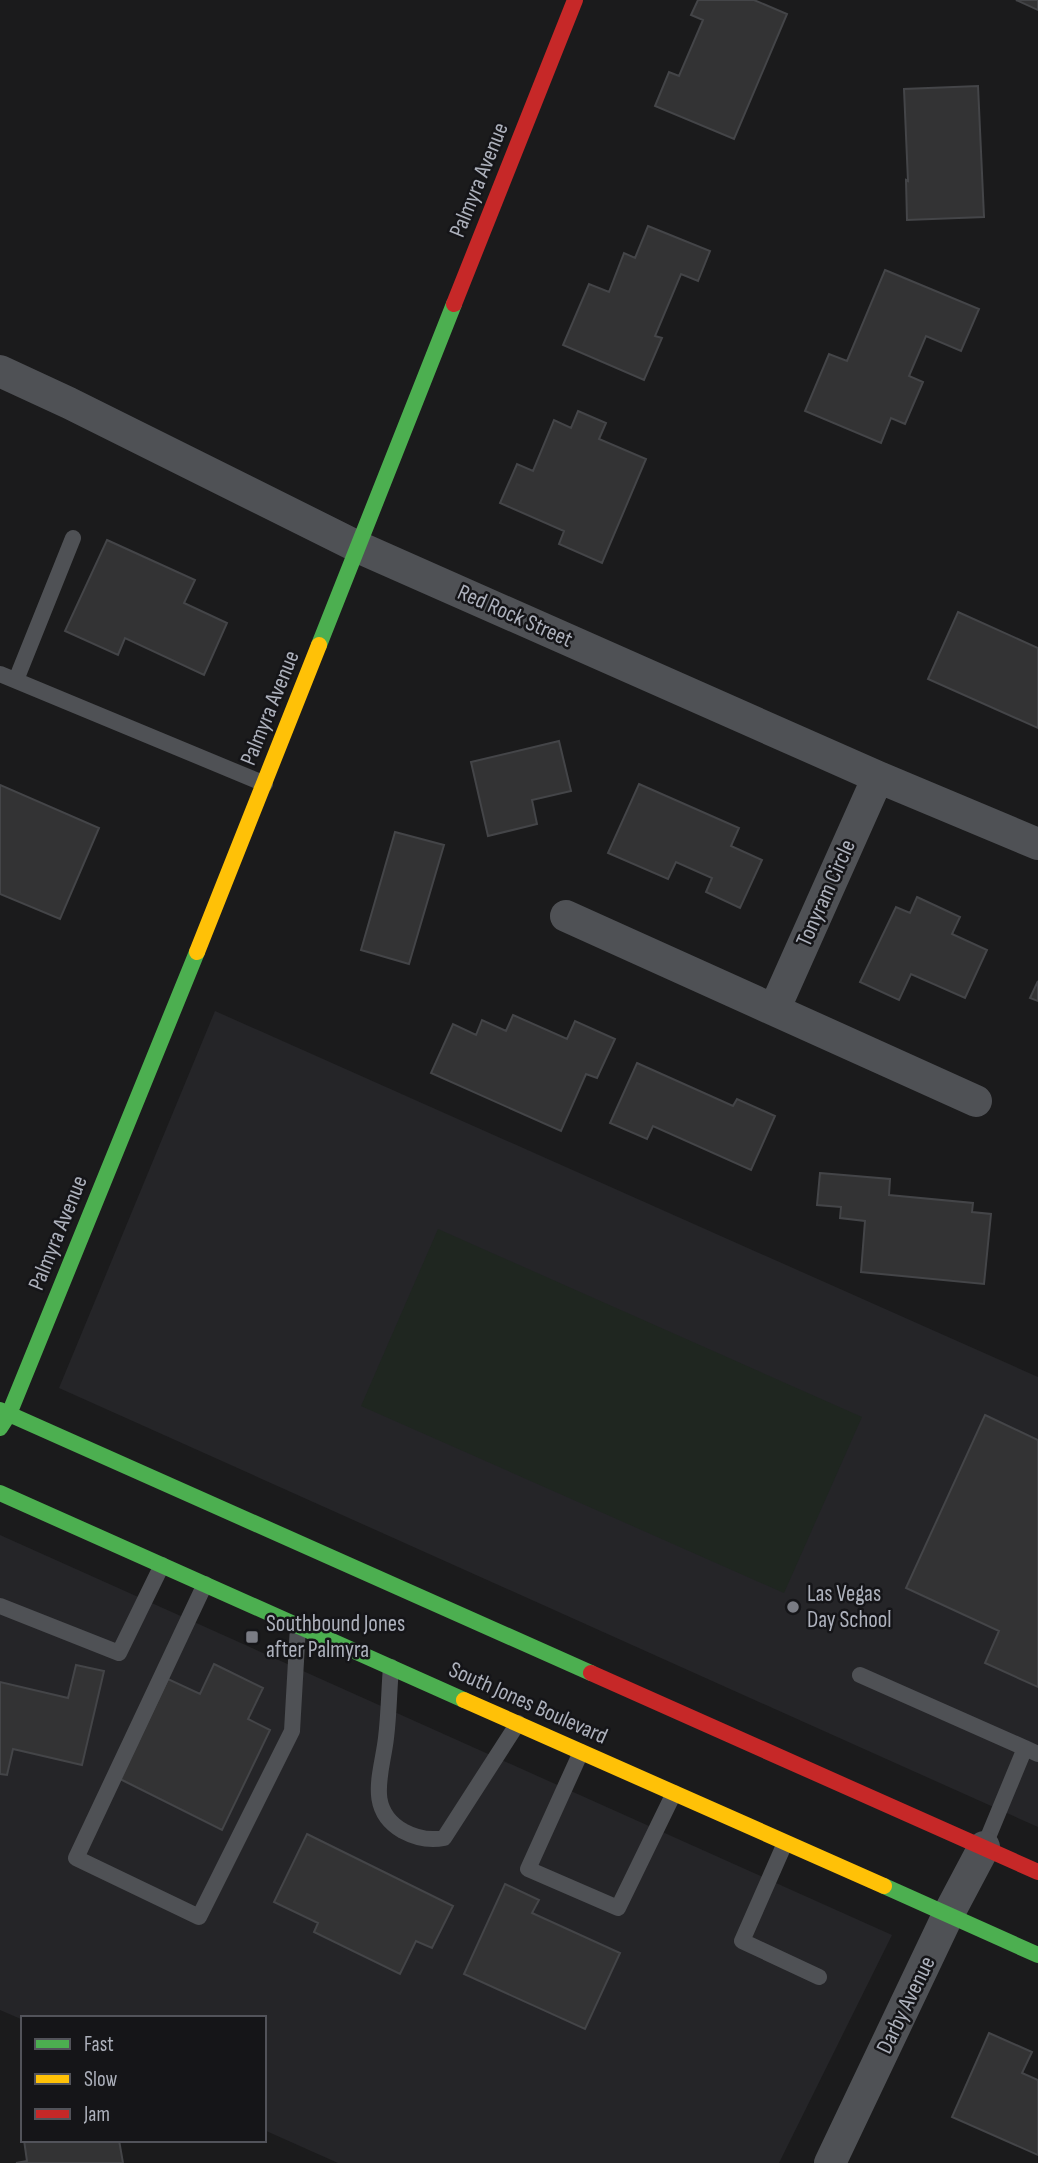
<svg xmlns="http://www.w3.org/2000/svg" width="1038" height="2163" viewBox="0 0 1038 2163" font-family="'Sofia Sans Condensed',sans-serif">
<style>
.built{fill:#252528}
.pitch{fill:#1f2620}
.building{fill:#333334;stroke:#444548;stroke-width:2}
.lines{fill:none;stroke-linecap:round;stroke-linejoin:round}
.lane{stroke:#4f5155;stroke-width:16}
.street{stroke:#4f5155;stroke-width:32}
.fast{stroke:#4caf50;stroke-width:16}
.slow{stroke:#ffc107;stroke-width:16}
.jam{stroke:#c62828;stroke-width:16}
.poi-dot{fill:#7a7c84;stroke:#151518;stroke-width:2.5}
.labels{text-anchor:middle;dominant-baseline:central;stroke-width:5;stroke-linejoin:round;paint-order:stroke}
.street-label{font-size:23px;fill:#adb1bc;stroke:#151518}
.poi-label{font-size:23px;fill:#adb1bc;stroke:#151518;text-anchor:start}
</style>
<rect width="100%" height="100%" fill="#1b1b1c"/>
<path class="built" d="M 215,1011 L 1038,1377 L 1038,1827 L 59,1388 Z
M 0,1535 L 892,1935 L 779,2163 L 338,2163 L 264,2130 L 264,2018 L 23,2018 L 23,2020 L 0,2010 Z"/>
<path class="pitch" d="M 438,1229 L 862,1417 L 784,1593 L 361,1406 Z"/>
<path class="building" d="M 698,0 L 754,0 L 787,14 L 734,139 L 655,106 L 669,72 L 679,76 L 703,20 L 691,15 Z
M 1016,0 L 1038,0 L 1038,10 Z
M 978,86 L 984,217 L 907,220 L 906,180 L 908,181 L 904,89 Z
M 648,226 L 710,251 L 698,281 L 681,274 L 655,336 L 662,338 L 644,380 L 563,345 L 589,284 L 609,292 L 624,253 L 635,258 Z
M 885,270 L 979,309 L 961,351 L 926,336 L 909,376 L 923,382 L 905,424 L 891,418 L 881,443 L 805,411 L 829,354 L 847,361 Z
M 578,411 L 606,423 L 599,439 L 646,459 L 602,563 L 559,544 L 564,531 L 500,503 L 517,464 L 533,471 L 554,420 L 571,428 Z
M 107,540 L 195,580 L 184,603 L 227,623 L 204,675 L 125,638 L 118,655 L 65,631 Z
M 958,612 L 1038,648 L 1038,728 L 928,679 Z
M 559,741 L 571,791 L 532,800 L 537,824 L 488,836 L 471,762 Z
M 639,784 L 739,828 L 731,846 L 762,860 L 740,908 L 706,892 L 712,878 L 676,862 L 668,879 L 608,853 Z
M 0,785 L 99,828 L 60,919 L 0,894 Z
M 395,832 L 444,845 L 409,964 L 361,950 Z
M 917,897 L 960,917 L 952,934 L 987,950 L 965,998 L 911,974 L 899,1000 L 860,982 L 896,907 L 910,913 Z
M 1038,981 L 1038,1001 L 1030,998 Z
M 513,1015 L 567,1039 L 575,1021 L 615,1039 L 597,1078 L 586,1074 L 561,1131 L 431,1073 L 453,1024 L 476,1035 L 482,1020 L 506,1031 Z
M 637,1063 L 733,1106 L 737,1099 L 775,1116 L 751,1170 L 653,1126 L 647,1139 L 610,1123 Z
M 820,1173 L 890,1179 L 889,1195 L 973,1203 L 972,1212 L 991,1214 L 984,1284 L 861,1272 L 865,1221 L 840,1218 L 841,1207 L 817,1205 Z
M 985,1415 L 1038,1440 L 1038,1687 L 985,1663 L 999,1631 L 906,1588 Z
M 214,1664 L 263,1688 L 248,1719 L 270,1730 L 222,1830 L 120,1779 L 168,1679 L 200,1694 Z
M 76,1665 L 104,1671 L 82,1765 L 13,1749 L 7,1775 L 0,1774 L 0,1682 L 68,1698 Z
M 307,1834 L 453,1906 L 432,1948 L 416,1941 L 400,1974 L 314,1932 L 318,1923 L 274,1902 Z
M 505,1884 L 539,1900 L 532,1913 L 620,1953 L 585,2029 L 464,1974 Z
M 989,2033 L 1032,2052 L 1022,2073 L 1038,2080 L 1038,2155 L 952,2117 Z
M 24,2140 L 119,2140 L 123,2163 L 16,2163 L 27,2161 Z"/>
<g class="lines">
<path class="lane" d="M 0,674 L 265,784
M 16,680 L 73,538
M 205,1584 L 76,1858 L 199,1917 L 292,1731 L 298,1626
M 0,1606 L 119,1653 L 162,1565
M 391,1667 C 389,1690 389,1714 386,1738 C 382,1773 365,1809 403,1831 C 416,1838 429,1841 444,1838 L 518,1723
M 860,1675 L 1025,1748
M 581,1752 L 528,1869 L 618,1908 L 674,1793
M 785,1843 L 742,1941 L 819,1977
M 984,1847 L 1025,1748 L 1038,1754"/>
<path class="street" d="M 0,371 L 69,403 L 358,547 L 878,777 L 1038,844
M 566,916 L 976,1101
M 774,1010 L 878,777
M 830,2163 L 948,1915 L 984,1847"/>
<path class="fast" d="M 319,645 L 454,304
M 0,1410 L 591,1673
M 0,1428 L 9,1414 L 197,952
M 0,1493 L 464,1700
M 884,1886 L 1038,1955"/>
<path class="slow" d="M 197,952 L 319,645
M 464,1700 L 884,1886"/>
<path class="jam" d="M 454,304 L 575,0
M 591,1673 L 1038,1872"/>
</g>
<g class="poi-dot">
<circle cx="793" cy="1607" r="7"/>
<rect x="245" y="1630" width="14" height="14" rx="3.5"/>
</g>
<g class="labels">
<g class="street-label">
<text transform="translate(479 180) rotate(-68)">Palmyra Avenue</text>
<text transform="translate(515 616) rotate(24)">Red Rock Street</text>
<text transform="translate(270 708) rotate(-68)">Palmyra Avenue</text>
<text transform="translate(826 893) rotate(-66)">Tonyram Circle</text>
<text transform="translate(58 1233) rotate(-68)">Palmyra Avenue</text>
<text transform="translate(528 1703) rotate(24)">South Jones Boulevard</text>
<text transform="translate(906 2005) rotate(-64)">Darby Avenue</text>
</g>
<g class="poi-label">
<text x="807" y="1594">Las Vegas<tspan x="807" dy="26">Day School</tspan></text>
<text x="266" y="1624">Southbound Jones<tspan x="266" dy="26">after Palmyra</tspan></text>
</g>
</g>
<rect x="21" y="2016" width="245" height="126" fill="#151518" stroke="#52535a" stroke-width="2"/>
<rect x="35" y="2039" width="35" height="10" fill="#4caf50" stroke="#52535a" stroke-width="2"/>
<text x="84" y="2051" font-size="21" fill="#adb1bc">Fast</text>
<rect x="35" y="2074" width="35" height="10" fill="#ffc107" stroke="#52535a" stroke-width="2"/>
<text x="84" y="2086" font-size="21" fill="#adb1bc">Slow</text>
<rect x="35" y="2109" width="35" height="10" fill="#c62828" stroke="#52535a" stroke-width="2"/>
<text x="84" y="2121" font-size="21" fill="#adb1bc">Jam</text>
</svg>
